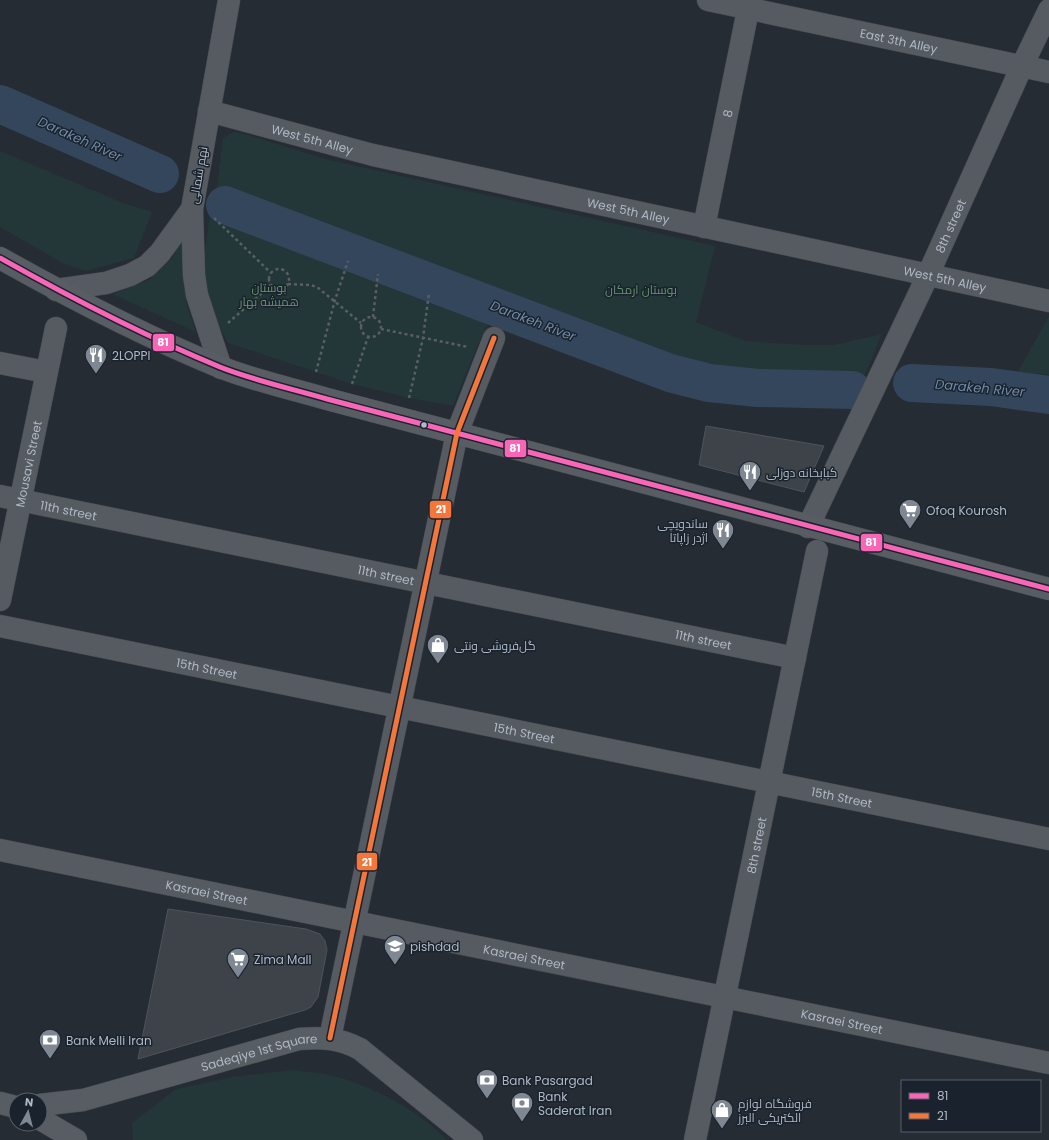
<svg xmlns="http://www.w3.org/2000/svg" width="1049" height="1140" viewBox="0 0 1049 1140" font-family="Poppins,Cairo,sans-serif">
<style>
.green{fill:#233638}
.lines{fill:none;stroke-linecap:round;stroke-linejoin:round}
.river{stroke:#34465b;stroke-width:38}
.building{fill:#3e4349;stroke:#4e545b}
.minor-casing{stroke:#44484e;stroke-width:23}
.major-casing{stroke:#434950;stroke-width:23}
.path{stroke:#595f64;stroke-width:2.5;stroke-dasharray:3 3;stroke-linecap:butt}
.minor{stroke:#565a61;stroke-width:22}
.major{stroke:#585d63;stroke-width:22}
.bus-1-casing{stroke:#1a232d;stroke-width:8}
.bus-2-casing{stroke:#1a232d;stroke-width:8}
.bus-1{stroke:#fa66b7;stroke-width:5}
.bus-2{stroke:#f5763a;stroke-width:5}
.bus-dot{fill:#afb9c5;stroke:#1a232d;stroke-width:1.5}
.labels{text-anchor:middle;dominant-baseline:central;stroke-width:3;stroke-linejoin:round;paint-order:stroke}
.street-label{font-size:12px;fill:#afb9c5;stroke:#1a232d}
.park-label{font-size:12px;fill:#67956f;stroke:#1a232d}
.poi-label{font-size:12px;fill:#afb9c5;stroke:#1a232d;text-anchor:start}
.water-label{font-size:13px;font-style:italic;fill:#708ba9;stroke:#1a232d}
.line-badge{stroke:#1a232d;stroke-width:1.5}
.badge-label{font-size:11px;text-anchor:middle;font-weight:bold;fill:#fff}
</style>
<rect width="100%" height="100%" fill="#262c33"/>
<path class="green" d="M 234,132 L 248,135 L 325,159 L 715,246 L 696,322 L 745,341 L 803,345 L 834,345 L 882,334 L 864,377 C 812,392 732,374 678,365 L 217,187 L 223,138 Z
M 0,151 L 123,203 L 152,212 L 134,258 L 86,271 L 64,264 L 0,227 Z
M 223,213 L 491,317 L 476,349 L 453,406 L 409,398 L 352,384 L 228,343 L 207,303 L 203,263 L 210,215 Z
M 184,232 L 184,285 L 187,306 L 196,332 L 112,294 L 149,280 L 173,257 Z
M 1049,316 L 1049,375 L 1018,372 Z
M 292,1070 C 307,1072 324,1073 338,1077 C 378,1089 417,1110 447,1140 L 133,1140 L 132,1123 L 176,1089 L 234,1077 Z"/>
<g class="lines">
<path class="river" d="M 0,104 L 160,174
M 225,205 L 670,373 L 709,383 L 758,388 L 852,390
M 912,383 L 991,387 L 1049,395"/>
</g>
<path class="building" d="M 706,426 L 824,446 L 804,492 L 699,465 Z
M 168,909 L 306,929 L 320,934 L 325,941 L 327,950 L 318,997 L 311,1007 L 305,1010 L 138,1059 Z"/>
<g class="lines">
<g class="minor-casing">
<g id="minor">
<path id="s1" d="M 708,0 L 1049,72"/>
<path id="s2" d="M 209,111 L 373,155 L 1049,301"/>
<path d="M 192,209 L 194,275 L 197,295 L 221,368"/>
<path id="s3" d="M 704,227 L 750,0"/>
<path d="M 56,290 L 106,283 L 130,275 L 147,266 L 160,253 L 192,209 L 229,0"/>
<path d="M 0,363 L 46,372"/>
<path id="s4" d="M 0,496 L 795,658"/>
<path id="s5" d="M 808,527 L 928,275 L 1022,66 L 1049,10"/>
<path id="s6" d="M 0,600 L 56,328"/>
<path id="s7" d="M 0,626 L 1049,839"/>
<path id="s8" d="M 0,850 L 1049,1063"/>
<path d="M 330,1038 L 457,433 L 494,338"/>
<path id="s9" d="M 695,1140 L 817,551"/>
</g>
</g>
<g class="major-casing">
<g id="major">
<path d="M 0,258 C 71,298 144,336 220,367 C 252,380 293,389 327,399 L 1049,589"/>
<path d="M 0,1103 L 16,1107"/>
<path id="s10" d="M 40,1105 L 83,1100 L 108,1093 L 299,1039 C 322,1037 339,1038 360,1049 L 472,1140"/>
<path d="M 40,1119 L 76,1140"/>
</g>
</g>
<path class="path" d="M 214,218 L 271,273
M269 279a10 10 0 1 1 20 0a10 10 0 1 1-20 0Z
M 288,284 L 310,285 L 317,287 L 361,323
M361 327a10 10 0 1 1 20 0a10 10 0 1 1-20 0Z
M 373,317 L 378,274
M 228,323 L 271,285
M 381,329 L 468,347
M 316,372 L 335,300 L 348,261
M 352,384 L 368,337
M 409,398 L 423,338 L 429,293"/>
<use href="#minor" class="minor"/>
<use href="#major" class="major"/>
<g class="bus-1-casing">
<path id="bus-1" d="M 0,258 C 71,298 144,336 220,367 C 252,380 293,389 327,399 L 1049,589"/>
</g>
<g class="bus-2-casing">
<path id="bus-2" d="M 330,1038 L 457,433 L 494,338"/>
</g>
<use href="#bus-1" class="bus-1"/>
<use href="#bus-2" class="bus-2"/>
</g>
<defs>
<g id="restaurant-pin" transform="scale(1.15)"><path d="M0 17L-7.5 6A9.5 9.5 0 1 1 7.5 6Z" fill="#7f8892" stroke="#1a232d"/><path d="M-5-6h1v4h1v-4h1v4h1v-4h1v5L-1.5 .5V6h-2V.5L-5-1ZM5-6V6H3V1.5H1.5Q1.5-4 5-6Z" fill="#fff"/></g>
<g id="supermarket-pin" transform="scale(1.15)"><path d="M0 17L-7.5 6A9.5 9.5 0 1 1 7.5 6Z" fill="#7f8892" stroke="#1a232d"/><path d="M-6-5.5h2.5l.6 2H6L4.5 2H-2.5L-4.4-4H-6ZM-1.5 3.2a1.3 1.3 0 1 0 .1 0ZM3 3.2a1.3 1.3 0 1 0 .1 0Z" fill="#fff"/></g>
<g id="shop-pin" transform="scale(1.15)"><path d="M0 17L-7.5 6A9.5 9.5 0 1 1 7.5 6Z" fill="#7f8892" stroke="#1a232d"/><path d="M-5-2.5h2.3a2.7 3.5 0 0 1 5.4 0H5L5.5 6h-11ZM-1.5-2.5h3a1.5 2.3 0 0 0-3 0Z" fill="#fff"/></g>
<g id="school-pin" transform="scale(1.15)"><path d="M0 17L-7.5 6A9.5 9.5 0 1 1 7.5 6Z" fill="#7f8892" stroke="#1a232d"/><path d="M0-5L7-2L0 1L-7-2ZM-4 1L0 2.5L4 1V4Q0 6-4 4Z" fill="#fff"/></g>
<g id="bank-pin" transform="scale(1.15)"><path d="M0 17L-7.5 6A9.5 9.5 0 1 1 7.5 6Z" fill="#7f8892" stroke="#1a232d"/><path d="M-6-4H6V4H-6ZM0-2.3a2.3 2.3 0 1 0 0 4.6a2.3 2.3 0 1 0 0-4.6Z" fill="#fff"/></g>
</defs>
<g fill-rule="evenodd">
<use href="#restaurant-pin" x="96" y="355"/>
<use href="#restaurant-pin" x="750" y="472"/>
<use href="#supermarket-pin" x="910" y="510"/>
<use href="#restaurant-pin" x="723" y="530"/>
<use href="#shop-pin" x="438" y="645"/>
<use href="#school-pin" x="395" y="946"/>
<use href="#supermarket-pin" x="238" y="959"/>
<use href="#bank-pin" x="50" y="1040"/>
<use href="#bank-pin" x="487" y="1080"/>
<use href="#bank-pin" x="522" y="1103"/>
<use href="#shop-pin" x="722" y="1110"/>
</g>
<circle class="bus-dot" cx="424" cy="425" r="3.5"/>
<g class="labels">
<g class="street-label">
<text stroke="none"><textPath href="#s1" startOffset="195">East 3th Alley</textPath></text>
<text stroke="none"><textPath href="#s3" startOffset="116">8</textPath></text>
<text stroke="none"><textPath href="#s2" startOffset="107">West 5th Alley</textPath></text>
<text transform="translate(198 175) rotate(-80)">نهم شمالی</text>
<text stroke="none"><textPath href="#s2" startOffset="431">West 5th Alley</textPath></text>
<text stroke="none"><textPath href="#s5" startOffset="333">8th street</textPath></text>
<text stroke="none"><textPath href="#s2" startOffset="755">West 5th Alley</textPath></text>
<text stroke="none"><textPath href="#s6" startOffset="139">Mousavi Street</textPath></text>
<text stroke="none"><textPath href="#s4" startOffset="70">11th street</textPath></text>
<text stroke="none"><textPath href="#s4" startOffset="394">11th street</textPath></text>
<text stroke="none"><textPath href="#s4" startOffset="718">11th street</textPath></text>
<text stroke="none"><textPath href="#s7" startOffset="211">15th Street</textPath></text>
<text stroke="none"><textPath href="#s7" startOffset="535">15th Street</textPath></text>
<text stroke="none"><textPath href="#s7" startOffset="859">15th Street</textPath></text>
<text stroke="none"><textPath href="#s9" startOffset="301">8th street</textPath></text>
<text stroke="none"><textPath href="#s8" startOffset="211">Kasraei Street</textPath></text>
<text stroke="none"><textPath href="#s8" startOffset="535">Kasraei Street</textPath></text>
<text stroke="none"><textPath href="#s8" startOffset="859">Kasraei Street</textPath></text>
<text stroke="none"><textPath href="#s10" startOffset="226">Sadeqiye 1st Square</textPath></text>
</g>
<g class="park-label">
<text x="269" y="287">بوستان<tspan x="269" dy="14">همیشه بهار</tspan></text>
<text x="641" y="289">بوستان ارمکان</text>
</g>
<g class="poi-label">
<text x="112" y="355">2LOPPI</text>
<text x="766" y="472">کبابخانه دوزلی</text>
<text x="926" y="510">Ofoq Kourosh</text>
<text x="708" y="523" text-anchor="end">ساندویچی<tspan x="708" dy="14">اژدر زاپاتا</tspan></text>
<text x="454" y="645">گل‌فروشی ونتی</text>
<text x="410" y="946">pishdad</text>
<text x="254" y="959">Zima Mall</text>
<text x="66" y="1040">Bank Melli Iran</text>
<text x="502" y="1080">Bank Pasargad</text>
<text x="538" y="1096">Bank<tspan x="538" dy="14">Saderat Iran</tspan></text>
<text x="738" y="1103">فروشگاه لوازم<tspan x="738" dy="14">الکتریکی البرز</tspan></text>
</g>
<g class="water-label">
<text transform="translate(80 139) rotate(24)">Darakeh River</text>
<text transform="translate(533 321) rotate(21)">Darakeh River</text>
<text transform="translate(980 388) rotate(5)">Darakeh River</text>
</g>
</g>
<g class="line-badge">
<rect x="152" y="333" width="23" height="19" rx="4" fill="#fa66b7"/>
<rect x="504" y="439" width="23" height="19" rx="4" fill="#fa66b7"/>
<rect x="429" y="500" width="23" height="19" rx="4" fill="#f5763a"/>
<rect x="860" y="533" width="23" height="19" rx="4" fill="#fa66b7"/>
<rect x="356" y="852" width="22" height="19" rx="4" fill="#f5763a"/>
</g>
<g class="badge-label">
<text x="163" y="346">81</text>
<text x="515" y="452">81</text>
<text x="441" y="513">21</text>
<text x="871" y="546">81</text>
<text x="367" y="866">21</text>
</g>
<rect x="901" y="1080" width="140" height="52" fill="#1a232d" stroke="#565f6a"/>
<rect x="909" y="1093" width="20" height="6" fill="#fa66b7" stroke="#565f6a"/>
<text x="937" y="1100" font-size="12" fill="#afb9c5">81</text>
<rect x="909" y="1113" width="20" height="6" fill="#f5763a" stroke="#565f6a"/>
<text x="937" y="1120" font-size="12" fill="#afb9c5">21</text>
<g transform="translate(28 1112) rotate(7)"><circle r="19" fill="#1a232d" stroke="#565f6a"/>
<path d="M0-3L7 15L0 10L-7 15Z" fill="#7f8892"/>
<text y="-6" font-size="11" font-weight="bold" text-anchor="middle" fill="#afb9c5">N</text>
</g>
</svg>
